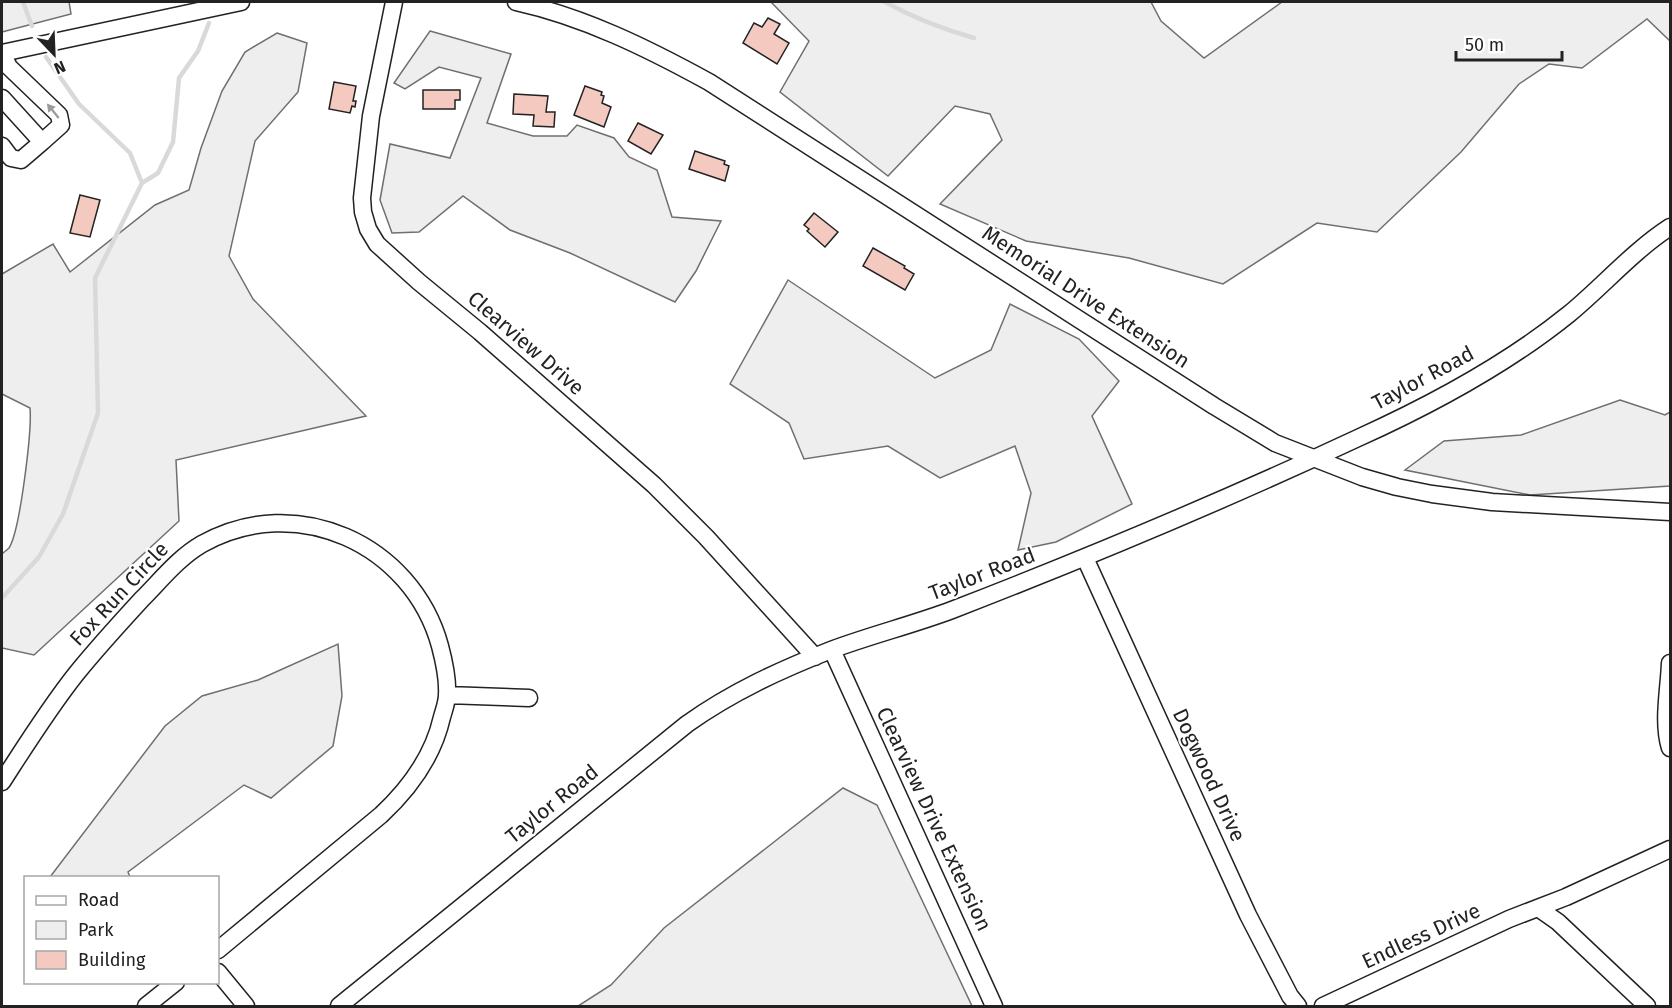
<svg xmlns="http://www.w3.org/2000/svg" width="1672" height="1008" viewBox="0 0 1672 1008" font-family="'Fira Sans',sans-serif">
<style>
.green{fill:#eee;stroke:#6f6f6f;stroke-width:1.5}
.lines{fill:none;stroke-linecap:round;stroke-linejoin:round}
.stream{stroke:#d9d9d9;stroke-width:4.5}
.building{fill:#f3c9c0;stroke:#222;stroke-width:1.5}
.minor-casing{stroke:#222;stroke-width:19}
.minor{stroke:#fff;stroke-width:16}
.oneway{fill:#9c9c9c}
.labels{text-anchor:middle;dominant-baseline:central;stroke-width:4.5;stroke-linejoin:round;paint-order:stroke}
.street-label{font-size:21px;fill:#222;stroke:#fff}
</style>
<rect width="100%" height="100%" fill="#fff"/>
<path class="green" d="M 2,2 L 69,2 L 71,14 L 2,32 Z
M 771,2 L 1151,2 L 1161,21 L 1204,58 L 1282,2 L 1670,2 L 1670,41 L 1647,19 L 1582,68 L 1549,64 L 1519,84 L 1461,152 L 1377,232 L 1317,223 L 1223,284 L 1129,258 L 1026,241 L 940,204 L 1002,140 L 990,114 L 955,106 L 888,176 L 780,92 L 809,41 Z
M 430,31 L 511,54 L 487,123 L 533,136 L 567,136 L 577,125 L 614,138 L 629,157 L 657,170 L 672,217 L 721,221 L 696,271 L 675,302 L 570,253 L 510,230 L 463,196 L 419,232 L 392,233 L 380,200 L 390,144 L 450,158 L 481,78 L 439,67 L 405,89 L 394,83 Z
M 277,33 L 307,43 L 298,92 L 255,141 L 229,256 L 253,299 L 366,416 L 176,460 L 179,521 L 34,655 L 2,648 L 2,554 C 4,552 7,550 9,548 C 20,531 32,431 30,408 L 2,394 L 2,274 L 53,244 L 70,272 L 155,205 L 189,190 L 201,148 L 222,91 L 245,52 Z
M 788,280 L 935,378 L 991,350 L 1010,304 L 1079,339 L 1119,381 L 1092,416 L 1132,504 L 1056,542 L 1018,550 L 1031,493 L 1015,446 L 940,478 L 888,446 L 804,459 L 789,423 L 730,384 Z
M 1620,400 L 1665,415 L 1670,412 L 1670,486 L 1530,495 L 1405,470 L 1444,441 L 1521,435 Z
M 338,644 L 342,696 L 333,746 L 271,798 L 244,785 L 128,872 L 130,877 L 50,877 L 165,726 L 202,696 L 258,680 Z
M 843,788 L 877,805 L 972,1006 L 578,1006 L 611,985 L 664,928 Z"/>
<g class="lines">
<path class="stream" d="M 23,2 L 32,26
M 885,2 C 914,18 942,29 974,38
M 46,57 L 79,104 L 130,153 L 142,183
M 2,598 L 39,557 L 63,514 L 98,413 L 95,278 L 142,183 L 158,173 L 173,142 L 179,78 L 198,51 L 209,23"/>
</g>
<path class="building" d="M 768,18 L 780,24 L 774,34 L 789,43 L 777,64 L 743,43 L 754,23 L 762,27 Z
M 334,82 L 356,86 L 353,101 L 356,101 L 355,107 L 352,106 L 350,113 L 329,109 Z
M 585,86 L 602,92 L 601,95 L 604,96 L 602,103 L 611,107 L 604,127 L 574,115 Z
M 423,90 L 460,90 L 460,100 L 455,100 L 455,109 L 423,109 Z
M 514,94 L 548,96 L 546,112 L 555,112 L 554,127 L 533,126 L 534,115 L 513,114 Z
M 638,123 L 663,135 L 651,154 L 628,141 Z
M 695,151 L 725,161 L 724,164 L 729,166 L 725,181 L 689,169 Z
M 80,195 L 100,200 L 90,237 L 70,233 Z
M 814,213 L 838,232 L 825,247 L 807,231 L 809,229 L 804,225 Z
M 873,248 L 905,266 L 904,268 L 914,274 L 905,290 L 863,266 Z"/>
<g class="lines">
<g class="minor-casing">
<path id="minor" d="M 394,2 L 371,116 L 362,198 L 363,212 L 368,229 L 377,244 L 419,282 L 480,332 L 654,485 L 706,537 L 815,657
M 516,2 C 584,17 647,48 709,82 L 1214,406 L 1275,443 L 1362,477 L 1397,487 L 1432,494 L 1492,502 L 1670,512
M 2,53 L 241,2
M 2,98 L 42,142 L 61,125 L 59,115 L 9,67 L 2,53
M 2,146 L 11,158 L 21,160 L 42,142
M 1085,558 L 1248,915 L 1290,996 L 1298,1006
M 832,650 L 994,1006
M 1670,663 C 1669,690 1662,722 1670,748
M 447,695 L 529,698
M 2,782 C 26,745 49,708 76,674 C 97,648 119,624 142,599 C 161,580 178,558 202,544 C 296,491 412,544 440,646 C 444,661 448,679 447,695 C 447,702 444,710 442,717 C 433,757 410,788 381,815 L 218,950
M 1538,908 L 1558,922 L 1647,1006
M 218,972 L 246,1006
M 146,1006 L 176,982
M 339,1006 L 687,724 C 732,692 780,670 831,650 C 871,635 912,625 952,610 C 1089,557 1225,500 1358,438 C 1431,405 1506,365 1569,314 C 1603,286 1633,251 1670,227
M 1323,1006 L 1509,919 L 1566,897 L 1670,849"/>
</g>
<use href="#minor" class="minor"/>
</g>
<defs><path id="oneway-solid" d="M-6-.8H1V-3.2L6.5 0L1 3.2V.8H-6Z" transform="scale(1.5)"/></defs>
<use class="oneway" href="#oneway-solid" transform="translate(53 111) rotate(-129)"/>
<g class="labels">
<g class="street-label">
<text transform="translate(1086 297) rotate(33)">Memorial Drive Extension</text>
<text transform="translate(526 343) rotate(41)">Clearview Drive</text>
<text transform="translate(1423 378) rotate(-28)">Taylor Road</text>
<text transform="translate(982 574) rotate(-21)">Taylor Road</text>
<text transform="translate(119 594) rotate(-47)">Fox Run Circle</text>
<text transform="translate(1209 775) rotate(65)">Dogwood Drive</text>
<text transform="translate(552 804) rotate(-39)">Taylor Road</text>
<text transform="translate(934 819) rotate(65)">Clearview Drive Extension</text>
<text transform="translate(1421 936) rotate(-25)">Endless Drive</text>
</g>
</g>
<rect width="1672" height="1008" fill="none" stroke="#222222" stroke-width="6"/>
<rect x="24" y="876" width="195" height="108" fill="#ffffff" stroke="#a7a7a7" stroke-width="1.5"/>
<rect x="36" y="896" width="30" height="9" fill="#ffffff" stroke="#a7a7a7" stroke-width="1.5"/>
<text x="78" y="906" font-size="18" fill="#222222">Road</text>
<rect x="36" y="921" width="30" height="18" fill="#eeeeee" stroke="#a7a7a7" stroke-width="1.5"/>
<text x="78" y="936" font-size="18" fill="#222222">Park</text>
<rect x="36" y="951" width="30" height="18" fill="#f3c9c0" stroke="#a7a7a7" stroke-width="1.5"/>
<text x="78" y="966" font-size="18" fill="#222222">Building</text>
<g transform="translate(54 54) rotate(157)" stroke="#ffffff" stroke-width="4.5" paint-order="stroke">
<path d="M0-4.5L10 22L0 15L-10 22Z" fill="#222222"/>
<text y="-9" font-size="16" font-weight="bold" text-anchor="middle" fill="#222222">N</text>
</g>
<path d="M1456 51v9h106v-9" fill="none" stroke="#222222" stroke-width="3"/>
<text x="1465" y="51" font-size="18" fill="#222222" stroke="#ffffff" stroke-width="4.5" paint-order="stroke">50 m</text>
</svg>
